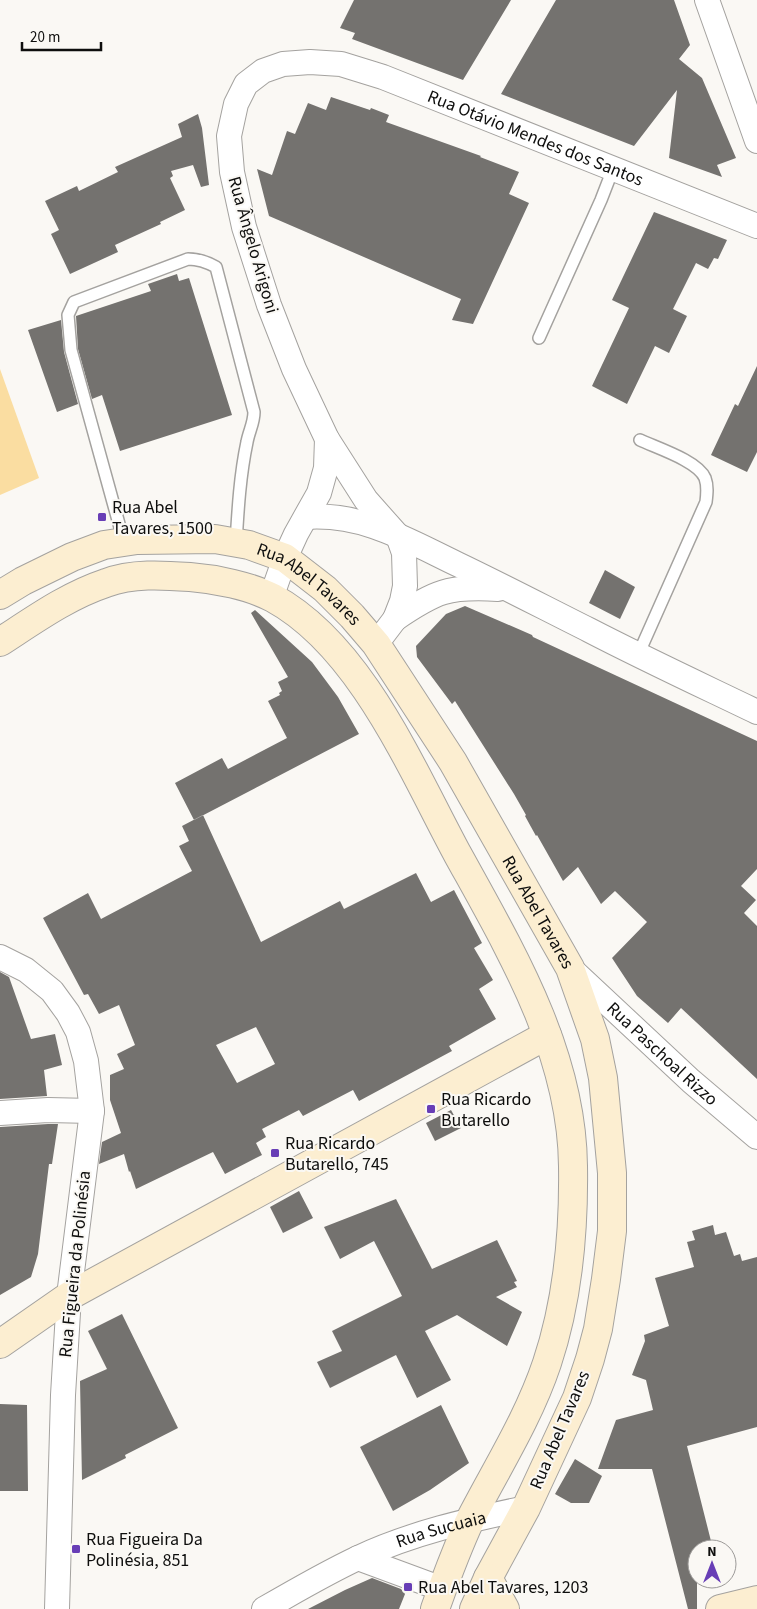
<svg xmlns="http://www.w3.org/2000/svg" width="757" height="1609" viewBox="0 0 757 1609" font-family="'Source Sans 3',sans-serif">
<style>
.green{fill:#fadda1}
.building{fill:#74726f;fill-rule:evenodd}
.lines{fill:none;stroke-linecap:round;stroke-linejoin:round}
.lane-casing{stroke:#a4a29f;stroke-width:14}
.street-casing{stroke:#a4a29f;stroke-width:26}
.secondary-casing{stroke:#a4a29f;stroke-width:30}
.lane{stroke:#fff;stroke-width:11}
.street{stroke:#fff;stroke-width:24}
.secondary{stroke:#fceed1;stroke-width:28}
.poi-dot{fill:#683eb6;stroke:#faf8f4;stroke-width:2}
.labels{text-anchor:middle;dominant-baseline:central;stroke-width:4;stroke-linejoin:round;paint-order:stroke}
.street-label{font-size:18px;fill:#0e0e0d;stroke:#faf8f4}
.poi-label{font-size:18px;fill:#0e0e0d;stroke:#faf8f4;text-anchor:start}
</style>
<rect width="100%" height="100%" fill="#faf8f4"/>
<path class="green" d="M 0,369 L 39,478 L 0,495 Z"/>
<path class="building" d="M 354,0 L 511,0 L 463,80 L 352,39 L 355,33 L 340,28 Z
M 556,0 L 674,0 L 690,45 L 679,59 L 702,78 L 736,158 L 717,165 L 722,177 L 669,158 L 677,90 L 634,146 L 501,94 Z
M 331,97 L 370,110 L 371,108 L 389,115 L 386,122 L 481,156 L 480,157 L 519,172 L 509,194 L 529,203 L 473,324 L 452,320 L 461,299 L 269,216 L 257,169 L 272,175 L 287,131 L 295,134 L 308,103 L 326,110 Z
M 198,114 L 202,128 L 209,185 L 201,187 L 193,165 L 171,171 L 173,176 L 170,178 L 185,210 L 160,222 L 161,224 L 115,245 L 118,252 L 70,274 L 51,234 L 59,230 L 45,201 L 77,186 L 79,191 L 118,172 L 115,167 L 182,137 L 178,124 Z
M 654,212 L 727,240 L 718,259 L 714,258 L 708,269 L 696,263 L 673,309 L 687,316 L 669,353 L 655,346 L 627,404 L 592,386 L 629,308 L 612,300 Z
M 177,274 L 179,281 L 189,278 L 232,415 L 120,451 L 102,395 L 92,399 L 78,349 L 76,316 L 151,291 L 148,284 Z
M 61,320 L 64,352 L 78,404 L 57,412 L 28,330 Z
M 757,366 L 757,452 L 747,472 L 711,455 L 735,404 L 738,406 Z
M 605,570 L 635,587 L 620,619 L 589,603 Z
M 465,606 L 532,635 L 533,637 L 757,741 L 757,869 L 741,886 L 756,900 L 744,913 L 757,926 L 757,1079 L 681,1008 L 668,1023 L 637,996 L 612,958 L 647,922 L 615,891 L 601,904 L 578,867 L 563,881 L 537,835 L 536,836 L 525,816 L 526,815 L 514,794 L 455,701 L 452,704 L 417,657 L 416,646 L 446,614 Z
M 255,610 L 312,662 L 338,697 L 359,734 L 194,820 L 175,783 L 222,758 L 228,769 L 287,738 L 268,701 L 280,695 L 279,693 L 282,691 L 278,682 L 288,677 L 251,613 Z
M 203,815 L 261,942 L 340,901 L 344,909 L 416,873 L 431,902 L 454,890 L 482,943 L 474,948 L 493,980 L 479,989 L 496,1019 L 449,1046 L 452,1051 L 359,1101 L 353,1090 L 303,1116 L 299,1110 L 262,1129 L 266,1137 L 256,1143 L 262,1155 L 225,1174 L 213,1152 L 136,1189 L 130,1171 L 129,1172 L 124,1154 L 99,1164 L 102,1142 L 121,1133 L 110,1100 L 110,1075 L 124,1069 L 117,1054 L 135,1045 L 119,1005 L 99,1014 L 88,994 L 84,995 L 43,918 L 88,893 L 101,919 L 192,871 L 179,846 L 189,841 L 182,826 ZM 256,1027 L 275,1064 L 237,1083 L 216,1045 Z
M 0,972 L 9,977 L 31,1039 L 55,1034 L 62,1065 L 44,1070 L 47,1096 L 0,1099 Z
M 451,1110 L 461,1128 L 435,1141 L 426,1123 Z
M 48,1124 L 58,1124 L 52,1164 L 49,1164 L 38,1254 L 31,1277 L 0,1295 L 0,1127 Z
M 299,1191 L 313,1218 L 283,1233 L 270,1207 Z
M 396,1199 L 432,1269 L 497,1240 L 517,1281 L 514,1282 L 517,1287 L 496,1297 L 522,1312 L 507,1346 L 457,1315 L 425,1331 L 451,1380 L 417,1398 L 396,1355 L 330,1388 L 317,1362 L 342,1351 L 332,1331 L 402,1296 L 374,1241 L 340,1259 L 324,1227 Z
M 713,1225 L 715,1235 L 726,1232 L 734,1256 L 740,1254 L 742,1261 L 757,1257 L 757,1427 L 687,1446 L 713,1549 L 697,1549 L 697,1609 L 688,1609 L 652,1469 L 598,1469 L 616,1420 L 653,1410 L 646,1380 L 632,1375 L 645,1341 L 644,1335 L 669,1326 L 655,1278 L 694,1267 L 687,1242 L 695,1240 L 692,1231 Z
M 122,1314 L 178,1428 L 125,1455 L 126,1458 L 82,1480 L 80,1381 L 107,1369 L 88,1331 Z
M 0,1404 L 27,1405 L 28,1491 L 0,1491 Z
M 441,1405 L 469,1463 L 430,1490 L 393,1511 L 360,1447 Z
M 575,1459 L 602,1476 L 589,1503 L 571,1503 L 555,1494 Z
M 372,1578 L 401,1589 L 405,1594 L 399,1609 L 308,1609 L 345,1590 Z"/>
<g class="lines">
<g class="lane-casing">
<path id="lane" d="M 539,338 L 601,200 L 613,169
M 124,542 L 71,350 L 68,315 L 74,302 L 188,259 C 199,259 207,262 216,267 L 254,412 C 254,423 249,431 247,442 C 240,475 238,509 236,543
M 638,655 L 706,502 C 707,494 708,486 705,478 C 698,461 657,448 640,440"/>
</g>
<g class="street-casing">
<g id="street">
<path d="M 707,0 L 757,141"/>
<path d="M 306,517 C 363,513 407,540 457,564 C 501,585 545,608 589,630 C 645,659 701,685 757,712"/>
<path d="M 271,598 L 285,558 L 296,534 L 319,493 L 326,468 L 327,439"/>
<path d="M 395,619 C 436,591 448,586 498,589"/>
<path id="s1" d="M 376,644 L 395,619 L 402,601 L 405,586 L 404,553 L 398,536 L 366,500 L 327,439 L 294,369 L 269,305 L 244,227 L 232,172 L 229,136 L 236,104 L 246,84 L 263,71 L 283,64 L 310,62 L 341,64 L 383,77 L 757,226"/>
<path d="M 0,957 L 26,970 L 52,991 L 68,1013 L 78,1032 L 86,1061 L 92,1111 L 69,1296 L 63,1395 L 57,1609"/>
<path id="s2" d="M 570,968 L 691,1081 L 757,1137"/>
<path d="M 0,1113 L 48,1110 L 92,1111"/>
<path d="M 358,1558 L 442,1589"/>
<path id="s3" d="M 264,1609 C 295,1591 326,1573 358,1558 C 411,1533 469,1520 526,1508"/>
</g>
</g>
<g class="secondary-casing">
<g id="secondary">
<path id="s4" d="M 0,595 L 23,581 L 72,557 L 104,545 L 137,540 L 215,539 L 249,545 L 285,558 L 325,589 L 352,616 L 376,644 L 453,762 L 570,968 L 595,1039 L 603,1078 L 612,1173 L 612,1231 L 606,1279 L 598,1329 L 590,1359 L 577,1398 L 526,1508 L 488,1578 L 474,1609"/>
<path d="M 0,642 C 34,620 67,596 106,583 C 132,573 163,575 190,577 C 216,579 250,586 273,598 C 361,646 412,770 458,855 C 511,951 572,1053 573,1166 C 574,1231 568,1300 547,1363 C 529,1417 498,1466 472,1516 C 458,1546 446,1578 435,1609"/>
<path d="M 0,1344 L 69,1296 L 547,1035"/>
<path d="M 488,1578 L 505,1609"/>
<path d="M 720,1609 L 757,1600"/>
</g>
</g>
<use href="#lane" class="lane"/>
<use href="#street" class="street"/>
<use href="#secondary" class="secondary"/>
</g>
<g class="poi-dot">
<rect x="97" y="512" width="10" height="10" rx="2.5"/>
<rect x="426" y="1104" width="10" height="10" rx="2.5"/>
<rect x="270" y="1148" width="10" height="10" rx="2.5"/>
<rect x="71" y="1544" width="10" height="10" rx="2.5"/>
<rect x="403" y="1582" width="10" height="10" rx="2.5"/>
</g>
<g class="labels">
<g class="street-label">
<text stroke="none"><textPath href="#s1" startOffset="922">Rua Otávio Mendes dos Santos</textPath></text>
<text transform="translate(253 245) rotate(74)">Rua Ângelo Arigoni</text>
<text stroke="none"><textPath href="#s4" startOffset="334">Rua Abel Tavares</textPath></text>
<text stroke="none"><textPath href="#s4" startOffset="739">Rua Abel Tavares</textPath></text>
<text stroke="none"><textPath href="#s2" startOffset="126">Rua Paschoal Rizzo</textPath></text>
<text transform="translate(75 1264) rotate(-84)">Rua Figueira da Polinésia</text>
<text transform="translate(560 1430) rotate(-67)">Rua Abel Tavares</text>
<text stroke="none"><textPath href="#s3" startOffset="195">Rua Sucuaia</textPath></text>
</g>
<g class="poi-label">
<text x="112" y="507">Rua Abel<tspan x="112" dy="21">Tavares, 1500</tspan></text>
<text x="441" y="1099">Rua Ricardo<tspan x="441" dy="21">Butarello</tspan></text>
<text x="285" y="1143">Rua Ricardo<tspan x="285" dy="21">Butarello, 745</tspan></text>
<text x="86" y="1539">Rua Figueira Da<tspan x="86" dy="21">Polinésia, 851</tspan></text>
<text x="418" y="1587">Rua Abel Tavares, 1203</text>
</g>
</g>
<g transform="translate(712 1564)"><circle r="24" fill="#faf8f4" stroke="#9c9a98"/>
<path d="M0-4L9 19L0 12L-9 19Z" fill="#683eb6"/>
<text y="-8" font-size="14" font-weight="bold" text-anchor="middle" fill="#0e0e0d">N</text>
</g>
<path d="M22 42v8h79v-8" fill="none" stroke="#0e0e0d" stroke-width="2.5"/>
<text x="30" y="42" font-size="15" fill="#0e0e0d" stroke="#faf8f4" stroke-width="4" paint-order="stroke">20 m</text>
</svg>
